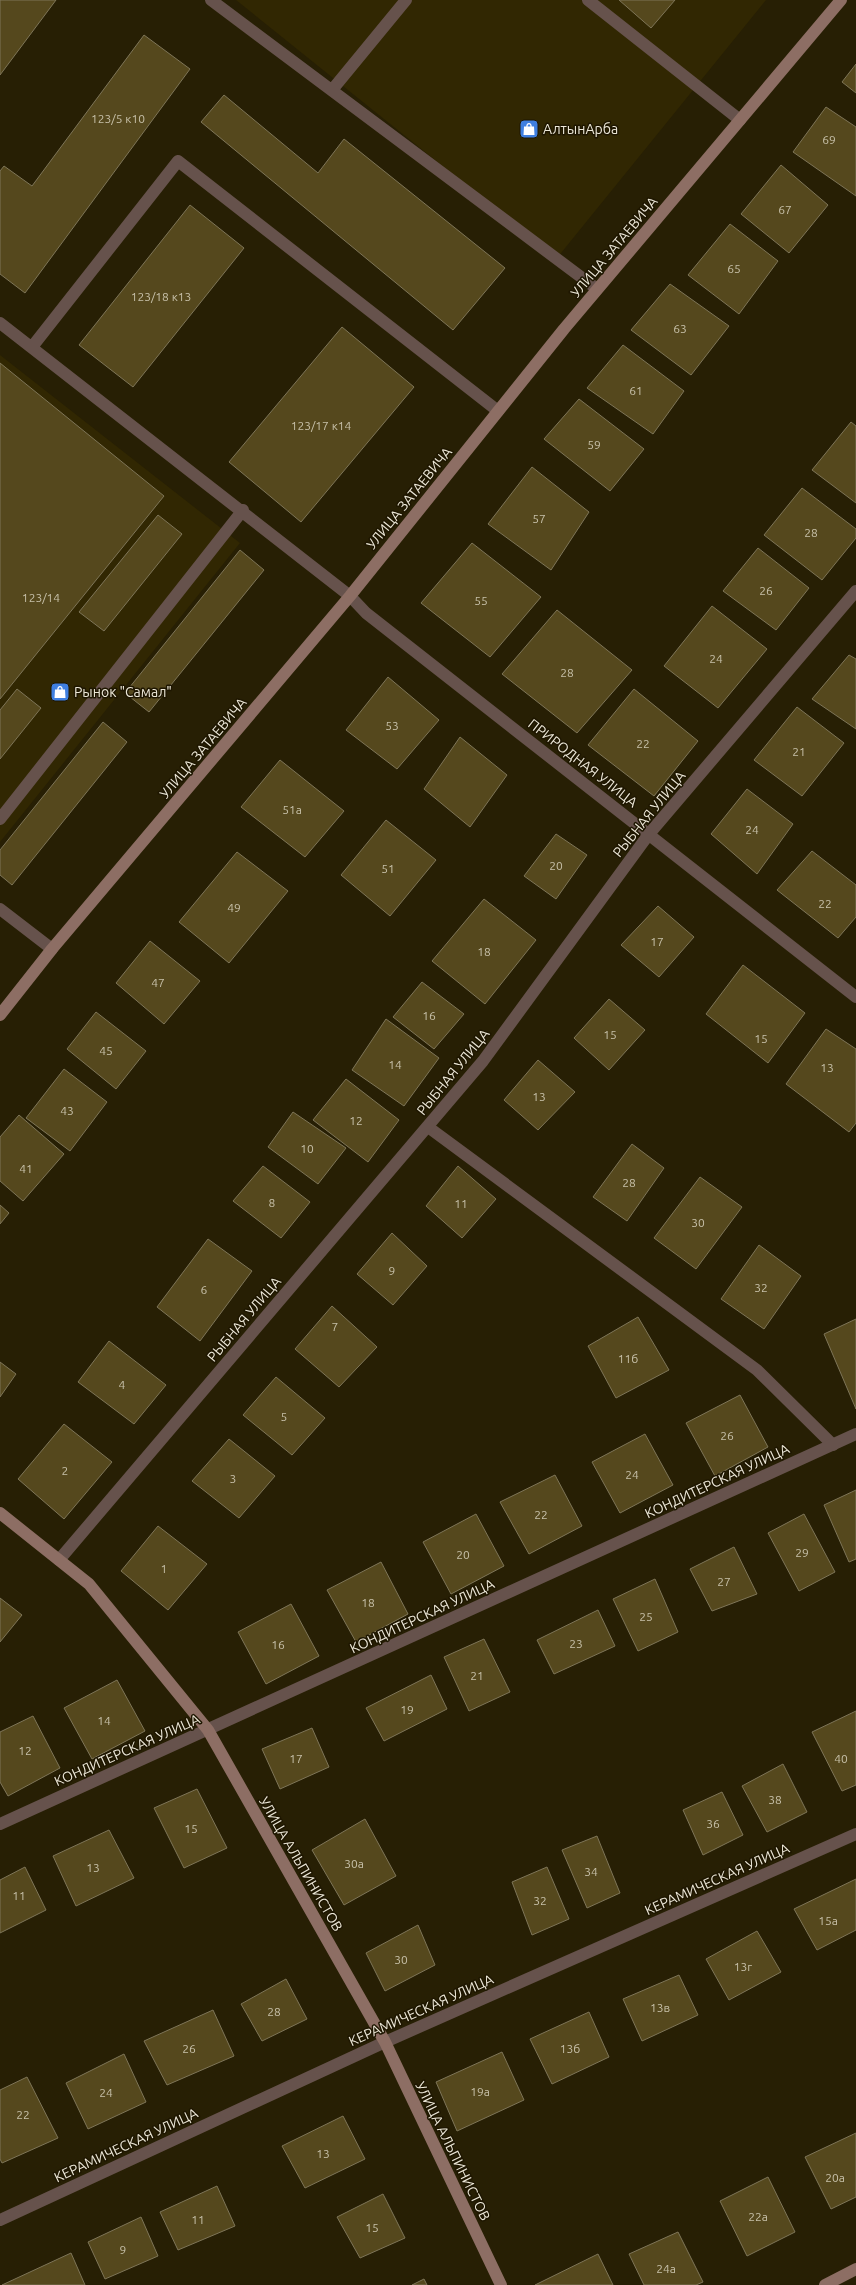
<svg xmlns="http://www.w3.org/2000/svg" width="856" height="2285" viewBox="0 0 856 2285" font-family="Ubuntu,sans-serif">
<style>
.built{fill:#312702}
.building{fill:#55481d;stroke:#7e7558}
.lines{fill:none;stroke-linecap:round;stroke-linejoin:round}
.lane{stroke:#66524c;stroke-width:12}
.street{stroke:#66524c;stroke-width:12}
.secondary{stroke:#8d6e64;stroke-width:12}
.labels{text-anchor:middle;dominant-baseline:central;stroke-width:3;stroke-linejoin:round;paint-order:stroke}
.number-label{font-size:12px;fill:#c7c0a9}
.poi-label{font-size:14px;fill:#ede8d8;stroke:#1e1600;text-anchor:start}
.street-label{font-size:14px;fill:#ede8d8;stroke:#1e1600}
</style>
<rect width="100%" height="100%" fill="#271f04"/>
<path class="built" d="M 236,0 L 766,0 L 557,258 Z
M 0,355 L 240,543 L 0,842 Z"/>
<path class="building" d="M 0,0 L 56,0 L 0,75 Z
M 619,0 L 675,0 L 651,28 Z
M 144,35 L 190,69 L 25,293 L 0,274 L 0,171 L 4,166 L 32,186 Z
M 856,64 L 856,93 L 842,82 Z
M 224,95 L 318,173 L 344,139 L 505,268 L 453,330 L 201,122 Z
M 826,107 L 856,127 L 856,196 L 793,152 Z
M 781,165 L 828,205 L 789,253 L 741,214 Z
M 190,205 L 244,248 L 133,387 L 79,345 Z
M 730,224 L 778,261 L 739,314 L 688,275 Z
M 670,284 L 729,326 L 691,375 L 631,330 Z
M 342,327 L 414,387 L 301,522 L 229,462 Z
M 623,345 L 684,391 L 653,434 L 587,388 Z
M 0,363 L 164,496 L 0,699 Z
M 579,399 L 644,449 L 610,491 L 544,439 Z
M 851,422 L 856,426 L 856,503 L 812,470 Z
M 532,467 L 589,512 L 551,570 L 488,524 Z
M 802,488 L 856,529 L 856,538 L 822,580 L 764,535 Z
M 158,515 L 182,534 L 104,631 L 79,612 Z
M 472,543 L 541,597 L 490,657 L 421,603 Z
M 758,548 L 809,588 L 776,630 L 723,591 Z
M 240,550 L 264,570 L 149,712 L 125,693 Z
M 712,606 L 767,649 L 718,708 L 664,666 Z
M 557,610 L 632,670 L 577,733 L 502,674 Z
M 849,655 L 856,659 L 856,729 L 812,699 Z
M 388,677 L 439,720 L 397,769 L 346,730 Z
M 17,689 L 41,708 L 0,759 L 0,710 Z
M 634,689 L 698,741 L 654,796 L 588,745 Z
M 797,707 L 844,743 L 802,796 L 754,760 Z
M 103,722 L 127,742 L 12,885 L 0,875 L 0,850 Z
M 460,737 L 507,775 L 470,827 L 424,789 Z
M 280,760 L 344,811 L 305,857 L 241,807 Z
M 747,789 L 793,824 L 757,874 L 711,834 Z
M 386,820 L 436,860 L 390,916 L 341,875 Z
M 556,834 L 587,855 L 556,899 L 524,876 Z
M 812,851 L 856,885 L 856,917 L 838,938 L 777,890 Z
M 237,852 L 288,891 L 229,963 L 179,922 Z
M 484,899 L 536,940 L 485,1004 L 432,961 Z
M 658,906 L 694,937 L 659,977 L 621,945 Z
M 150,941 L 200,981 L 164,1024 L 116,983 Z
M 743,965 L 805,1013 L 768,1063 L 706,1014 Z
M 422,982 L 464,1014 L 434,1049 L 393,1017 Z
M 609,999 L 645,1030 L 609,1070 L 574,1038 Z
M 96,1012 L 146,1051 L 116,1089 L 67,1049 Z
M 386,1019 L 439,1058 L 404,1106 L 352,1070 Z
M 826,1029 L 856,1049 L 856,1123 L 849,1132 L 786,1084 Z
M 538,1060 L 575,1092 L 538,1130 L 504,1100 Z
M 64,1069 L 107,1102 L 70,1151 L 26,1118 Z
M 346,1079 L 399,1120 L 368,1162 L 313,1120 Z
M 293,1112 L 346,1148 L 318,1184 L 268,1147 Z
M 19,1115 L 64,1154 L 23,1201 L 0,1181 L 0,1137 Z
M 632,1144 L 664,1168 L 627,1221 L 593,1197 Z
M 263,1166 L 310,1202 L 281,1238 L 233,1201 Z
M 458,1166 L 496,1199 L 462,1238 L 426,1206 Z
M 700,1177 L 742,1207 L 696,1269 L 654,1238 Z
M 0,1205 L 9,1213 L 0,1224 Z
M 392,1233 L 427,1266 L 393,1305 L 357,1274 Z
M 208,1239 L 252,1271 L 200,1341 L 157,1307 Z
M 759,1245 L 801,1276 L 764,1329 L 721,1299 Z
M 332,1306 L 377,1347 L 339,1387 L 295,1349 Z
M 638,1317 L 669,1370 L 616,1398 L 588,1346 Z
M 856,1319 L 856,1409 L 824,1334 Z
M 109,1341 L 166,1385 L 134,1424 L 78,1382 Z
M 0,1362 L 16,1374 L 0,1397 Z
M 276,1377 L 325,1418 L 292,1455 L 243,1415 Z
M 740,1395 L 768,1447 L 715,1476 L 686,1423 Z
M 64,1424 L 112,1462 L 64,1519 L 18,1479 Z
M 645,1434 L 673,1485 L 620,1513 L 592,1462 Z
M 229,1439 L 275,1476 L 239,1518 L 192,1481 Z
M 555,1475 L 582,1526 L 529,1554 L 500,1502 Z
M 856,1490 L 856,1559 L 849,1562 L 824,1505 Z
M 476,1514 L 504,1566 L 451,1594 L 423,1542 Z
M 804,1514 L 835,1572 L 799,1591 L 768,1533 Z
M 158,1526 L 207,1564 L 168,1610 L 121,1571 Z
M 734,1547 L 757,1594 L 712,1611 L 690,1569 Z
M 381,1562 L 408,1614 L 356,1642 L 327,1590 Z
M 655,1579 L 678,1632 L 638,1651 L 613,1599 Z
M 0,1598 L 22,1615 L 0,1642 Z
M 291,1604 L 319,1656 L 266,1684 L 238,1632 Z
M 598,1610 L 615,1646 L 554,1674 L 537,1640 Z
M 484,1639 L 510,1692 L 469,1711 L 444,1657 Z
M 431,1675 L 447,1709 L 384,1741 L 366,1708 Z
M 117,1680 L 145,1731 L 92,1759 L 64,1708 Z
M 856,1711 L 856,1785 L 842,1791 L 812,1732 Z
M 33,1716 L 60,1768 L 8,1796 L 0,1782 L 0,1732 Z
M 312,1728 L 329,1767 L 280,1789 L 262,1749 Z
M 783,1764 L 807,1812 L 767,1832 L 742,1786 Z
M 197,1789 L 227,1848 L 184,1868 L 154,1808 Z
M 722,1792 L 743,1835 L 703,1855 L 683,1810 Z
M 365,1819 L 396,1876 L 344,1905 L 312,1850 Z
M 109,1830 L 134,1878 L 76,1906 L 53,1856 Z
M 597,1836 L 620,1893 L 587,1908 L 562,1850 Z
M 25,1867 L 46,1910 L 0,1933 L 0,1880 Z
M 547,1867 L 569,1919 L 532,1935 L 512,1882 Z
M 856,1879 L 856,1930 L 817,1950 L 794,1909 Z
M 418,1925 L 435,1965 L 385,1991 L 366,1953 Z
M 757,1931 L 781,1972 L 729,2000 L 706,1959 Z
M 679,1975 L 698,2015 L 642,2041 L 623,1999 Z
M 286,1979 L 307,2019 L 262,2041 L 241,2004 Z
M 213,2010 L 234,2056 L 167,2085 L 144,2041 Z
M 589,2012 L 609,2057 L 552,2084 L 530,2039 Z
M 502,2052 L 524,2100 L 457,2131 L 436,2082 Z
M 124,2054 L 146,2102 L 88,2129 L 66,2083 Z
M 27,2077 L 58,2138 L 2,2163 L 0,2159 L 0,2090 Z
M 343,2116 L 365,2159 L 305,2188 L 282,2146 Z
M 856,2133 L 856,2197 L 831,2209 L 805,2157 Z
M 768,2177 L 795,2232 L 747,2256 L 720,2201 Z
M 217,2186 L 235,2226 L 178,2250 L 160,2212 Z
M 383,2194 L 405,2238 L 360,2258 L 337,2217 Z
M 141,2217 L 158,2256 L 105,2279 L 88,2242 Z
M 678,2232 L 703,2282 L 696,2285 L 644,2285 L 629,2254 Z
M 71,2253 L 85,2285 L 2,2285 Z
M 598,2254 L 613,2285 L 535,2285 Z
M 424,2279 L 427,2285 L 412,2285 Z"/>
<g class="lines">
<path class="lane" d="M 211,0 L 597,289
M 588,0 L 740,120
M 332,90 L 406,0
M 0,323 L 350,596
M 32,347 L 178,161 L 498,411
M 0,819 L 243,510
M 0,909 L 52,949
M 428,1127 L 757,1370 L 833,1445"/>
<path class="street" d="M 350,596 L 366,613 L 856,997
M 59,1560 L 483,1061 L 649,834 L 856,591
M 0,1824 L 856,1434
M 0,2220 L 385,2042 L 856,1834"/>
<path class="secondary" d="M 0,1015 L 52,949 L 350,596 L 564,329 L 841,0
M 0,1513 L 89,1584 L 208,1730 L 385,2042 L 501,2285
M 825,2285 L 856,2269"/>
</g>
<defs>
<g id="shop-square" transform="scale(1)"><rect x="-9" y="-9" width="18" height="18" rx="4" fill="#3f7fe0" stroke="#1e1600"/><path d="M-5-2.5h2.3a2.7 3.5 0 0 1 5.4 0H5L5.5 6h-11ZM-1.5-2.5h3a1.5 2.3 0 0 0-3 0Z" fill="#fff"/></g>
</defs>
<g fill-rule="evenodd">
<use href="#shop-square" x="529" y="129"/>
<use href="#shop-square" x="60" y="692"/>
</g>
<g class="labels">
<g class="number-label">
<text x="118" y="118">123/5 к10</text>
<text x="829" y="139">69</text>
<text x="785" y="209">67</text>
<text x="734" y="268">65</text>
<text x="161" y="296">123/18 к13</text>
<text x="680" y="328">63</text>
<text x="636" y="390">61</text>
<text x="321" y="425">123/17 к14</text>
<text x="594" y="444">59</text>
<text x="539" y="518">57</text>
<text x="811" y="532">28</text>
<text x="766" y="590">26</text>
<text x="41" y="597">123/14</text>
<text x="481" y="600">55</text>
<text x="716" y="658">24</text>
<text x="567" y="672">28</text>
<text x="392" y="725">53</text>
<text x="643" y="743">22</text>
<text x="799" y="751">21</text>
<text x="292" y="809">51а</text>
<text x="752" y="829">24</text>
<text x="556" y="865">20</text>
<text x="388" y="868">51</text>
<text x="825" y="903">22</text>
<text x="234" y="907">49</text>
<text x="657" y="941">17</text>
<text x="484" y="951">18</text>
<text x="158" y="982">47</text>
<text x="429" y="1015">16</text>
<text x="610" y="1034">15</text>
<text x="761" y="1038">15</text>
<text x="106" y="1050">45</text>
<text x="395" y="1064">14</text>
<text x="827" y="1067">13</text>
<text x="539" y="1096">13</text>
<text x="67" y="1110">43</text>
<text x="356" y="1120">12</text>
<text x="307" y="1148">10</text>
<text x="26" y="1168">41</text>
<text x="629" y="1182">28</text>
<text x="272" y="1202">8</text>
<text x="461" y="1203">11</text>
<text x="698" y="1222">30</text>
<text x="392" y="1270">9</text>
<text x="761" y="1287">32</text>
<text x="204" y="1289">6</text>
<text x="335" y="1326">7</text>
<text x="628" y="1358">11б</text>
<text x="122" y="1384">4</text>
<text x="284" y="1416">5</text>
<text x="727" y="1435">26</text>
<text x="65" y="1470">2</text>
<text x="632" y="1474">24</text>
<text x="233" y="1478">3</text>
<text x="541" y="1514">22</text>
<text x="802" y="1552">29</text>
<text x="463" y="1554">20</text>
<text x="164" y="1568">1</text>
<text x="724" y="1581">27</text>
<text x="368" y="1602">18</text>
<text x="646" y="1616">25</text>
<text x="576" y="1643">23</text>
<text x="278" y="1644">16</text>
<text x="477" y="1675">21</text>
<text x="407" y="1709">19</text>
<text x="104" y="1720">14</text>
<text x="25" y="1750">12</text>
<text x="296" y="1758">17</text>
<text x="841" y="1758">40</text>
<text x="775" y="1799">38</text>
<text x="713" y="1823">36</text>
<text x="191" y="1828">15</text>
<text x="354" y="1863">30а</text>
<text x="93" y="1867">13</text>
<text x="591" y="1871">34</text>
<text x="19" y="1895">11</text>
<text x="540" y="1900">32</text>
<text x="828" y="1920">15а</text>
<text x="401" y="1959">30</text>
<text x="743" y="1966">13г</text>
<text x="660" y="2007">13в</text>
<text x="274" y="2011">28</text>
<text x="189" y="2048">26</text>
<text x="570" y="2048">13б</text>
<text x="480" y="2091">19а</text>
<text x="106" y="2092">24</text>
<text x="23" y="2114">22</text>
<text x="323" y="2153">13</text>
<text x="835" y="2177">20а</text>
<text x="758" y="2216">22а</text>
<text x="198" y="2219">11</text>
<text x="372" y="2227">15</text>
<text x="123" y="2249">9</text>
<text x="666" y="2268">24а</text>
</g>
<g class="poi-label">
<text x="543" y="129">АлтынАрба</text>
<text x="74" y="692">Рынок "Самал"</text>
</g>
<g class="street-label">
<text transform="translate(614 247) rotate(-50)">УЛИЦА ЗАТАЕВИЧА</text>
<text transform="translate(409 498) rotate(-51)">УЛИЦА ЗАТАЕВИЧА</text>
<text transform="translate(203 748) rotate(-50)">УЛИЦА ЗАТАЕВИЧА</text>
<text transform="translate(583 763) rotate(38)">ПРИРОДНАЯ УЛИЦА</text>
<text transform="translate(649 814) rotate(-51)">РЫБНАЯ УЛИЦА</text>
<text transform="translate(453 1072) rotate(-51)">РЫБНАЯ УЛИЦА</text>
<text transform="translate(244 1319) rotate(-50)">РЫБНАЯ УЛИЦА</text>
<text transform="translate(717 1481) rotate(-25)">КОНДИТЕРСКАЯ УЛИЦА</text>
<text transform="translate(422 1616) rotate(-25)">КОНДИТЕРСКАЯ УЛИЦА</text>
<text transform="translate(127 1750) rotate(-24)">КОНДИТЕРСКАЯ УЛИЦА</text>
<text transform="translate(301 1864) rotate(60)">УЛИЦА АЛЬПИНИСТОВ</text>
<text transform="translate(717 1879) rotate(-24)">КЕРАМИЧЕСКАЯ УЛИЦА</text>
<text transform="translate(421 2010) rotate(-24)">КЕРАМИЧЕСКАЯ УЛИЦА</text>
<text transform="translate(126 2145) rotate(-25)">КЕРАМИЧЕСКАЯ УЛИЦА</text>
<text transform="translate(453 2151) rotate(64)">УЛИЦА АЛЬПИНИСТОВ</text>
</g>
</g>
</svg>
